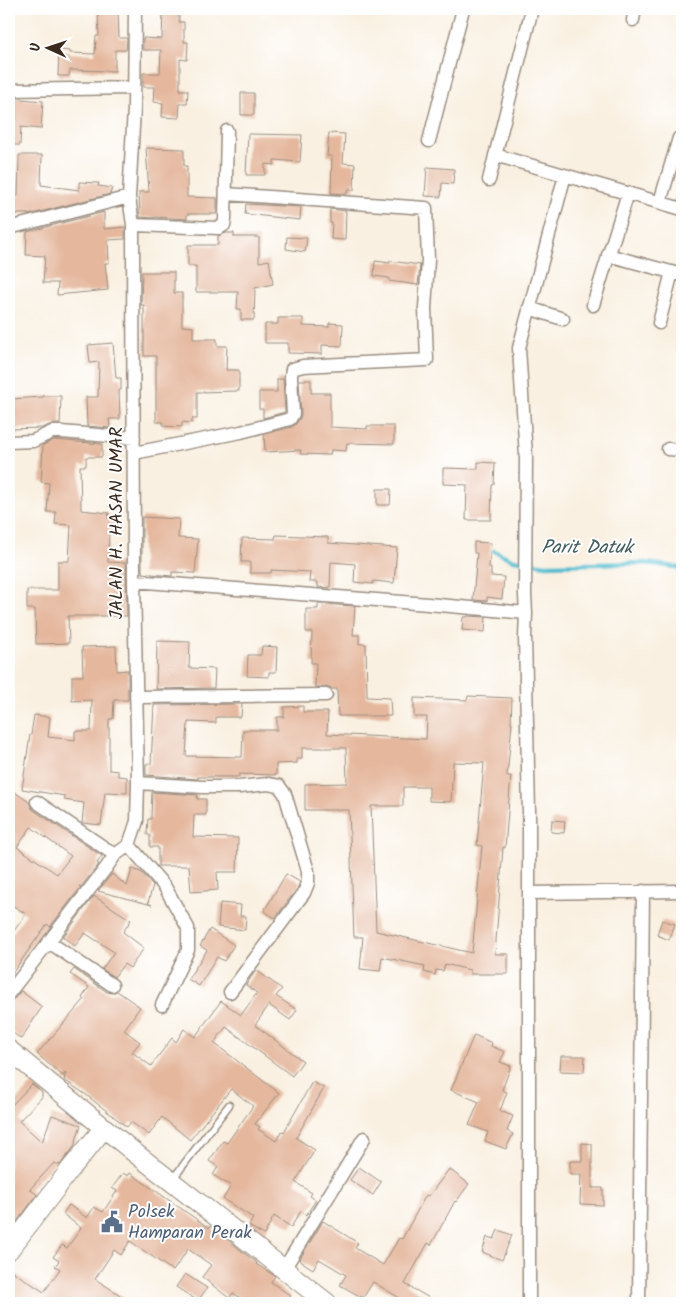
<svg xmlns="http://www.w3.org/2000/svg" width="691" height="1312" viewBox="0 0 691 1312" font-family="Kalam,sans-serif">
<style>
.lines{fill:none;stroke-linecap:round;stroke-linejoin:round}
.stream{stroke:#54bed1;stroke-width:4.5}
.building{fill:#e5b89e;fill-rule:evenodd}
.service-casing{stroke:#9a8d80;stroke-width:9}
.minor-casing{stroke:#9a8d80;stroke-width:15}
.primary-casing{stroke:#9a8d80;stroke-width:21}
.service{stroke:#fff;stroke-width:6}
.minor{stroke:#fff;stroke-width:12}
.primary{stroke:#fff;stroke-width:19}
.labels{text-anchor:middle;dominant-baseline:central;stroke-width:4;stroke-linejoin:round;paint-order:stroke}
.street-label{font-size:18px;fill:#3b2a1e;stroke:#fff}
.service-label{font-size:18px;fill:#4e5e75;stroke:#fff;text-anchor:start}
.water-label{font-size:19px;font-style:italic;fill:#445e5d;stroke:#fff}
</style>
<rect width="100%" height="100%" fill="#fff"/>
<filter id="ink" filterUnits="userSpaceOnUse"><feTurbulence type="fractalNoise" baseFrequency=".02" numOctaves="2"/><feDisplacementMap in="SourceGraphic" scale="10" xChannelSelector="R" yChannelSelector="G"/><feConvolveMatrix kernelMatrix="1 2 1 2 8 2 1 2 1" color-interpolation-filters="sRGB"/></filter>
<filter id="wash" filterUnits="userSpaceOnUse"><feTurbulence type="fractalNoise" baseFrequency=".0096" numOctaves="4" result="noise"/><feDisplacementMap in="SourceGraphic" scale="20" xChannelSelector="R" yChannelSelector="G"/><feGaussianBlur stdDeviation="1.12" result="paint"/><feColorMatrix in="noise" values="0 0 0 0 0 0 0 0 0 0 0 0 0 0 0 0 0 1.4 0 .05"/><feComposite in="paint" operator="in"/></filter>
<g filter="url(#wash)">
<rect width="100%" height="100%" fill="#f9f0e1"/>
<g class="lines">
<path class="stream" d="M 494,551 L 514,560 L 546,565 L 646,563 L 682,568"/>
</g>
<g id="blocks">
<path class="building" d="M 118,11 L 119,38 L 127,38 L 126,50 L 115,50 L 115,71 L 70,70 L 69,76 L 58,76 L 59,50 L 70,51 L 70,53 L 95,54 L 96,36 L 99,36 L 98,12 Z
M 163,11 L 179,11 L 179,22 L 184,22 L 184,42 L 188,42 L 187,60 L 180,59 L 180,90 L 188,90 L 187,103 L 180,103 L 179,118 L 162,117 L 163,103 L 154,102 L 155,87 L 143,87 L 143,73 L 160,73 L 161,50 L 143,50 L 143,38 L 162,39 Z
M 241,93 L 254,93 L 254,115 L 241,115 Z
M 9,98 L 21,98 L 21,99 L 43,101 L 41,129 L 21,127 L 20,145 L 9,145 Z
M 329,133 L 345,134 L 343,163 L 355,164 L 354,190 L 347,190 L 347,194 L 331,193 L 332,156 L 327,156 Z
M 248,134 L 302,135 L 300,162 L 274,160 L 274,165 L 265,164 L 265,175 L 246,175 Z
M 146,148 L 184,149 L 184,166 L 187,166 L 187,197 L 217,198 L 217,214 L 187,214 L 187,219 L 154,217 L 154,218 L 140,217 L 139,192 L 149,192 Z
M 19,155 L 42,155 L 41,185 L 79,190 L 79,182 L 99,183 L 98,186 L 112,188 L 110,194 L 28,215 L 28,214 L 9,214 L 9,196 L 18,196 Z
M 427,167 L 454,169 L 453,184 L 442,183 L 441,197 L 425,196 Z
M 246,204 L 301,207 L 300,220 L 245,214 Z
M 330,209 L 346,211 L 345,240 L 331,239 L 332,223 L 330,223 Z
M 104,212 L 104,229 L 125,227 L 125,239 L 108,240 L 109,263 L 105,263 L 108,290 L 57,295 L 58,283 L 43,283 L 45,256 L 26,255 L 27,232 Z
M 226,233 L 234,233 L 234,237 L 259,237 L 259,262 L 269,260 L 273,284 L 255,288 L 254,320 L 241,320 L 241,309 L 237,309 L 238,292 L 196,292 L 196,266 L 188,266 L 188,245 L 218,245 L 218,236 Z
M 287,237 L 307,238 L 305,252 L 286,249 Z
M 375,261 L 390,263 L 390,261 L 420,265 L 418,285 L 389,281 L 389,278 L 374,276 Z
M 142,272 L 174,272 L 174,293 L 182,293 L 182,326 L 193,327 L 193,339 L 217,339 L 217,346 L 227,346 L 226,370 L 239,370 L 239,391 L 197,392 L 197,419 L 192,419 L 192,423 L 182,422 L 182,427 L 163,426 L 163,422 L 156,422 L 156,356 L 144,356 L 144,305 L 141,305 Z
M 278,318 L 303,318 L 303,326 L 329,327 L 329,323 L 343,324 L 342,346 L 322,345 L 322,354 L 288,353 L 288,343 L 265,343 L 265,324 L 278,324 Z
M 113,343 L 116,378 L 121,378 L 121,390 L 119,390 L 120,419 L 109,419 L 110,428 L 87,426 L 86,397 L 98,397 L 99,362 L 90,363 L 88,345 Z
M 277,379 L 283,379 L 285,412 L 263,418 L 263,409 L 259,409 L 259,392 L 277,392 Z
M 299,380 L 311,380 L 311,393 L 330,393 L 330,427 L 367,429 L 367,426 L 394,426 L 394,444 L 347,443 L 346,451 L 331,450 L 330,455 L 300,454 L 301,450 L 265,452 L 264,434 L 292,427 L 296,424 L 300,418 L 301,414 Z
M 43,396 L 61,396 L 60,424 L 52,424 L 42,428 L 9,429 L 10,399 L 43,397 Z
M 54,440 L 102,444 L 102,457 L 86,457 L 86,466 L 80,466 L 81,509 L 81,510 L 109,513 L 108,519 L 117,520 L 116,533 L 109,532 L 108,562 L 126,563 L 127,616 L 68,616 L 69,643 L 36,644 L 35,609 L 27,609 L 27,590 L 58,590 L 58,561 L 69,561 L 71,525 L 55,524 L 56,512 L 47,512 L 49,483 L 41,482 L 43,445 Z
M 478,462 L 495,463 L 494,485 L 492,485 L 491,520 L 466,520 L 467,485 L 443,484 L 443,468 L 478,469 Z
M 377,489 L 391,489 L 390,505 L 377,505 Z
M 142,517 L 179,519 L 178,538 L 198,539 L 195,573 L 172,572 L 172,576 L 142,573 Z
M 276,535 L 328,537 L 328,543 L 397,548 L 394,583 L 373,581 L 373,584 L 354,582 L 355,564 L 331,562 L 330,588 L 318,587 L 318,582 L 309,582 L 310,572 L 271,570 L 271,573 L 250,573 L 250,562 L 241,562 L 242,538 L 275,539 Z
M 474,542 L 491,543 L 489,568 L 491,568 L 491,576 L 504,577 L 502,599 L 487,597 L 487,601 L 473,600 L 477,553 L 474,553 Z
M 318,604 L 355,606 L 353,635 L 359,635 L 359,644 L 366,644 L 367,697 L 390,698 L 391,716 L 338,716 L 337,689 L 331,689 L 326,687 L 315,687 L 316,663 L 311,663 L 312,632 L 306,632 L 306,609 L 318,609 Z
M 467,616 L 486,617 L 485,632 L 462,630 L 463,617 L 467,617 Z
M 157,641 L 190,642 L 189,668 L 215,669 L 214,688 L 156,689 Z
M 116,646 L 117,671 L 128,670 L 128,700 L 114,700 L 113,719 L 109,719 L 109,770 L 118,771 L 118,776 L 127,777 L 127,793 L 105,792 L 101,825 L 82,823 L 84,803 L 64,800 L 65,796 L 22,789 L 30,735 L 31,735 L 34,715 L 50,717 L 48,737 L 75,740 L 75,731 L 91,731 L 92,700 L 72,701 L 72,676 L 83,676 L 82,647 Z
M 262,646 L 277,647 L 276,672 L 269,672 L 269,677 L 247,676 L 248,655 L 261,655 Z
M 468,696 L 512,698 L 511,723 L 512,723 L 507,776 L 511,776 L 505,848 L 503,847 L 495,954 L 508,954 L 508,974 L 470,974 L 470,970 L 445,964 L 443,971 L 436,970 L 435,975 L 424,972 L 425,966 L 382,957 L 380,971 L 360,969 L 363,937 L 354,937 L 349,810 L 305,810 L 305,784 L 347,783 L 346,748 L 302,748 L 302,759 L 297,759 L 297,763 L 276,764 L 276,775 L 239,774 L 239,777 L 198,777 L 198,779 L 146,775 L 146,764 L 151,764 L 154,705 L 242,704 L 241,717 L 216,717 L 216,723 L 188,722 L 186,756 L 242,757 L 243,730 L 277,730 L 277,717 L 284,717 L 284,707 L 303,706 L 303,712 L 328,712 L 327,734 L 426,739 L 427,717 L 414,717 L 414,698 L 467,700 ZM 453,762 L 484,763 L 477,845 L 482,846 L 472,953 L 376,931 L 371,806 L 403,806 L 403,787 L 429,787 L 429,801 L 451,802 Z
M 9,788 L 29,802 L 32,809 L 102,856 L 97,863 L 99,864 L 81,887 L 79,886 L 81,887 L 50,927 L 47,924 L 9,978 L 9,938 L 26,914 L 9,903 ZM 31,827 L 71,856 L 57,874 L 17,847 Z
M 152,792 L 198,795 L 197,799 L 206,799 L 206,815 L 194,815 L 193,837 L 238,838 L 237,872 L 217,872 L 218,890 L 191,892 L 189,866 L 158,866 L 158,847 L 150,847 L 150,835 L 147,835 L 148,819 L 151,819 Z
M 552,820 L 565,821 L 564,833 L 551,832 Z
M 132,869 L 141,872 L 153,885 L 148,903 L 152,905 L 98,891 L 112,874 L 127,886 Z
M 286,874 L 300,882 L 297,889 L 275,918 L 264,911 Z
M 94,896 L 131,920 L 123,932 L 144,948 L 130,968 L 124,964 L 114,977 L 102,969 L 114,952 L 85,933 L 75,946 L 63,937 Z
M 220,903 L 241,905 L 240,916 L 246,916 L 245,930 L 218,927 Z
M 662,920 L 675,924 L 669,940 L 657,935 Z
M 210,929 L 234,945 L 224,961 L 217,957 L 199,986 L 188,979 L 207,950 L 200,946 Z
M 74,969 L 107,992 L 112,993 L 117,991 L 140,1007 L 124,1030 L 140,1042 L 132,1052 L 151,1066 L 172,1038 L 176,1042 L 184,1029 L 195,1037 L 221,1001 L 241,1015 L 257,993 L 246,985 L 256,970 L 282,989 L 276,996 L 297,1010 L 290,1020 L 269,1005 L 255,1025 L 303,1061 L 292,1076 L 226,1027 L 214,1043 L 279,1093 L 255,1124 L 260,1127 L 258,1129 L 276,1141 L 282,1131 L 284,1132 L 312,1082 L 324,1088 L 296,1138 L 315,1150 L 295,1182 L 312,1193 L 310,1196 L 316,1200 L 306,1215 L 301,1211 L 291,1227 L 274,1216 L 264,1235 L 249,1226 L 253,1218 L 223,1199 L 231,1186 L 213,1175 L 218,1167 L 209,1161 L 223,1141 L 227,1143 L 253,1106 L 231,1089 L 190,1140 L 162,1117 L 149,1135 L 131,1122 L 127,1127 L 85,1094 L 64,1080 L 66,1072 L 63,1076 L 37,1054 L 84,1000 L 82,998 L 89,987 L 70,974 Z
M 21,991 L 42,1007 L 21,1039 L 9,1030 L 9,1001 L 15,998 Z
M 474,1035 L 492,1043 L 491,1046 L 505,1052 L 500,1062 L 511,1066 L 502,1090 L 507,1092 L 500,1111 L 513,1116 L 507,1131 L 513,1134 L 506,1149 L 485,1141 L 488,1132 L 469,1125 L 479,1102 L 451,1090 Z
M 561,1056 L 585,1056 L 584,1072 L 560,1071 Z
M 32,1084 L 42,1092 L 42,1097 L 19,1121 L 42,1142 L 52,1115 L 81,1125 L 74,1147 L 60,1165 L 54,1163 L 30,1189 L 37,1195 L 9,1232 L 9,1108 Z
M 582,1143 L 592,1144 L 592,1188 L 603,1188 L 603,1205 L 580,1204 L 581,1174 L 570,1174 L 570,1161 L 582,1161 Z
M 359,1167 L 381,1182 L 373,1195 L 350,1180 Z
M 449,1169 L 469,1184 L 456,1202 L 455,1201 L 431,1245 L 428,1243 L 405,1284 L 438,1303 L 408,1303 L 373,1282 L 363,1298 L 340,1285 L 346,1275 L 319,1259 L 313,1269 L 299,1260 L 323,1221 L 358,1243 L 355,1248 L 383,1265 L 399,1238 L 402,1239 L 426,1195 L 429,1196 Z
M 123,1173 L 128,1176 L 130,1173 L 209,1228 L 210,1226 L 257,1263 L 256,1264 L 275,1276 L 271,1282 L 291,1296 L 286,1303 L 248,1303 L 233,1293 L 229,1298 L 202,1277 L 211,1265 L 188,1249 L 173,1271 L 130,1241 L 121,1255 L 114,1250 L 95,1279 L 133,1303 L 9,1303 L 9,1269 L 44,1292 L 60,1269 L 55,1266 L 59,1261 L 53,1257 L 62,1245 L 67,1248 L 81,1228 L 63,1214 L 69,1205 L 87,1218 L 94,1207 L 103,1212 L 117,1191 L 112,1188 Z
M 498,1230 L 512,1235 L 502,1260 L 482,1252 L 487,1237 L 494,1239 Z
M 185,1274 L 207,1288 L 198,1301 L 176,1287 Z"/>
</g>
</g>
<g filter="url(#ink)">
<use href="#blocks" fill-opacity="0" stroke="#9a8d80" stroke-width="1"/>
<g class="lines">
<g class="service-casing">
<path id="service" d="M 172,1180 L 229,1105"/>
</g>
<g class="minor-casing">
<path id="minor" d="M 633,20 L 635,9
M 9,90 L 134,88
M 429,141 L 463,9
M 495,155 L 682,209
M 489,180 L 532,9
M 660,202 L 679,138
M 133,225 L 219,228 L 224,225 L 225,220 L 227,131
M 9,228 L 129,197
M 608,255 L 682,275
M 593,305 L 628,193
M 529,308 L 563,319
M 659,323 L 672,272
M 9,442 L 33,441 L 52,432 L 61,432 L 134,438
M 668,449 L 682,450
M 134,453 L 241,432 L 290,419 L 293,414 L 291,376 L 292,369 L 303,366 L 341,364 L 427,360 L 425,308 L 428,260 L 426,208 L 226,194
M 134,581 L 428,604 L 526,613
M 136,697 L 326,695
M 138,783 L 203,787 L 239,787 L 268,784 L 279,786 L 285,794 L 308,871 L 308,883 L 304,893 L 230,992
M 37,802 L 115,855
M 129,845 L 165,887 L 188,928 L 188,950 L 162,1005
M 529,893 L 682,891
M 49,942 L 112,985
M 9,993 L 106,868 L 115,855 L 129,845 L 137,821 L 138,783 L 134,581 L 133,225 L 129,197 L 134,109 L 135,9
M 284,1269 L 364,1138
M 529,1303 L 529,812 L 525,637 L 526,613 L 525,595 L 526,456 L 519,348 L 565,175
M 639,1303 L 643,891"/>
</g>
<g class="primary-casing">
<path id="primary" d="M 9,1050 L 135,1153 L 327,1303
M 9,1250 L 72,1167 L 104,1128"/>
</g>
<use href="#service" class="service"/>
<use href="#minor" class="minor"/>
<use href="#primary" class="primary"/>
</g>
</g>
<defs>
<g id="civic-bare" transform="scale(1.725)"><path d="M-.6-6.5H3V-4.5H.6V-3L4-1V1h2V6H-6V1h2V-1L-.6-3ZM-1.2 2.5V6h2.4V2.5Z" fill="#5c6f8a" stroke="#fff" stroke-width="2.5" paint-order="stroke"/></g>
</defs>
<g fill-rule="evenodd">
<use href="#civic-bare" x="112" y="1222"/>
</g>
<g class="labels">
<g class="street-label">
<text transform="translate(117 523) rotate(-90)">JALAN H. HASAN UMAR</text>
</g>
<g class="service-label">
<text x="128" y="1212">Polsek<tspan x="128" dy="21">Hamparan Perak</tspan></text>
</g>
<g class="water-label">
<text x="587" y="548">Parit Datuk</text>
</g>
</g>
<rect width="691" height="1312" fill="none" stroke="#fff" stroke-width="30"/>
<g transform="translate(48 48) rotate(273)" stroke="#ffffff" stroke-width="4" paint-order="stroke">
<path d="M0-4L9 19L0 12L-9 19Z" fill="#3b2a1e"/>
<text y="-8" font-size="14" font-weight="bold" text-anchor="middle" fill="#3b2a1e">U</text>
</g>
</svg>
